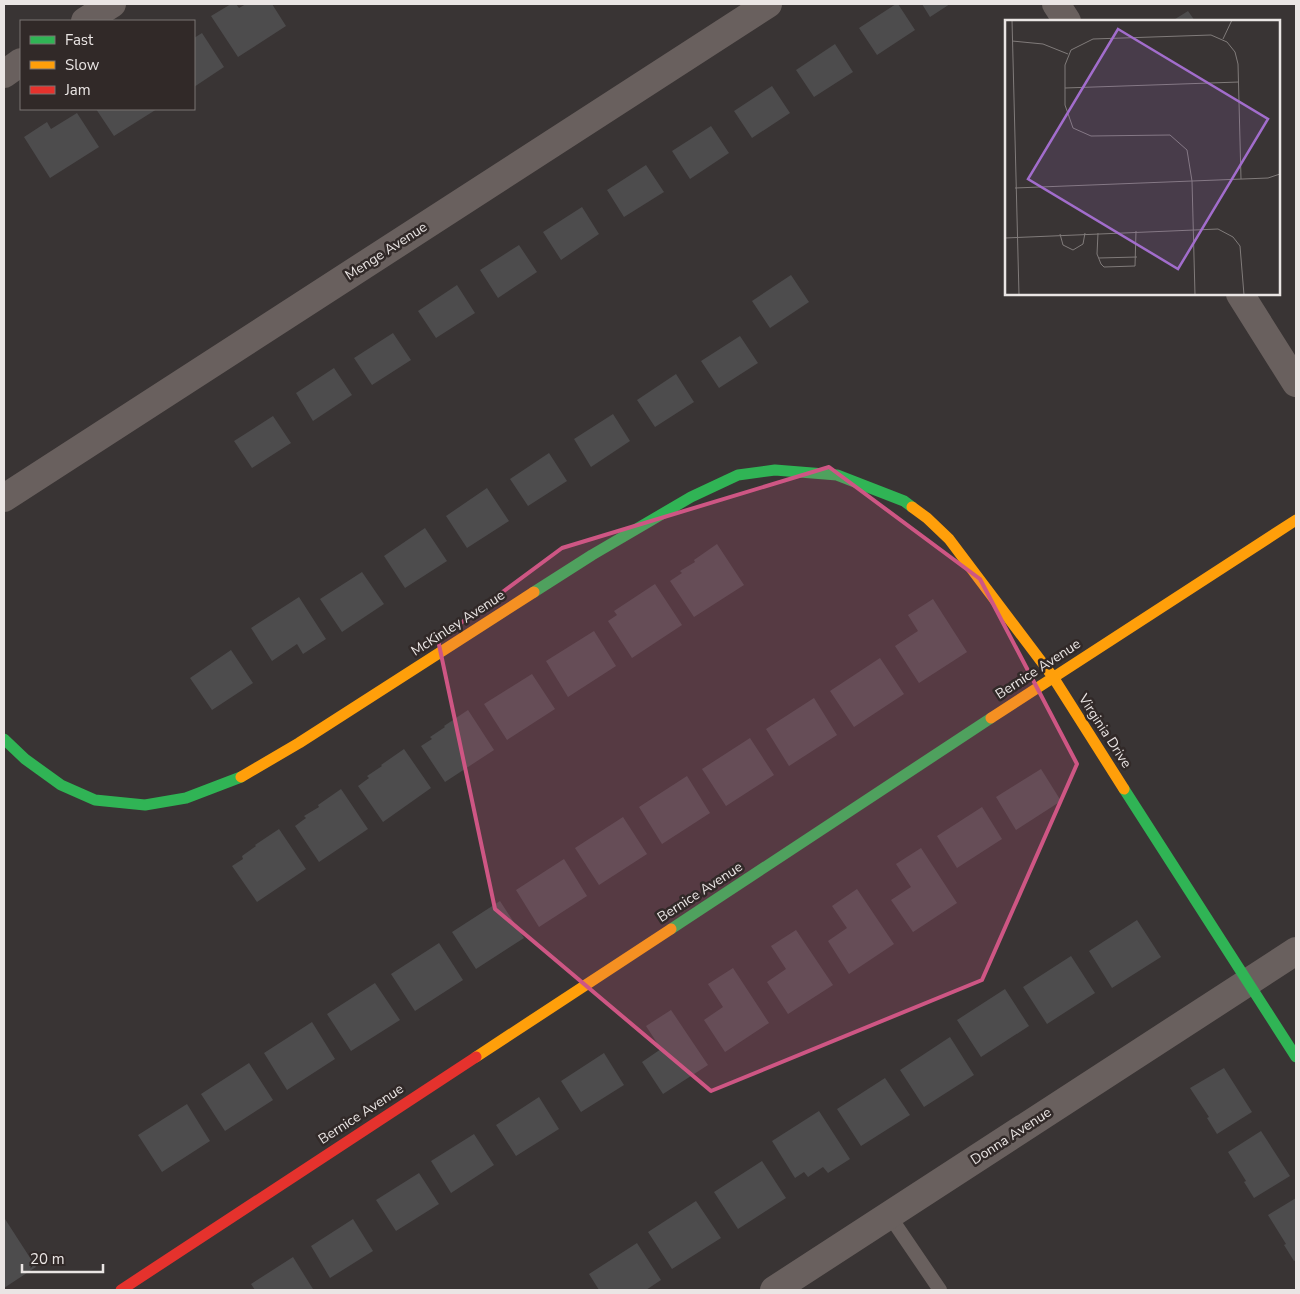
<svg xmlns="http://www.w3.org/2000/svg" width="1300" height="1294" viewBox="0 0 1300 1294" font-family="'Nunito Sans',sans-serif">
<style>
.building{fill:#4d4c4d}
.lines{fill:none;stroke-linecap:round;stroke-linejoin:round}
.lane{stroke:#69605e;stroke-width:14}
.street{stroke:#69605e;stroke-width:28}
.fast{stroke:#30b455;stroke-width:11}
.slow{stroke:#ff9f0a;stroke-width:11}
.jam{stroke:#e5322d;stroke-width:11}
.marked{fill:#ce5684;fill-opacity:0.2;stroke:#ce5684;stroke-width:4;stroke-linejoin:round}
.labels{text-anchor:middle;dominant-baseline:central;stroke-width:5;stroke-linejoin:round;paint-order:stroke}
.street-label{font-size:14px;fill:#eae5e4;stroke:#312928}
.inset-road{fill:none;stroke:#807b7a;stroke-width:1}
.view{fill:#a26dcc;fill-opacity:0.15;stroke:#a26dcc;stroke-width:2.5}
.inset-edge{fill:none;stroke:#eae5e4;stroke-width:2.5}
</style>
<rect width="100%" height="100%" fill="#393434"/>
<path class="building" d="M 231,4 L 236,4 L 239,8 L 246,4 L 272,4 L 286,26 L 238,57 L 211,16 Z
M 896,4 L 898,4 L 915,30 L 877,55 L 859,28 Z
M 922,4 L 950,4 L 930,17 Z
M 1188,11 L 1195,21 L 1172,21 Z
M 202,33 L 224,67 L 194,87 L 194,38 Z
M 835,44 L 853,72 L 814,97 L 796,70 Z
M 772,86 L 790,113 L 752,138 L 734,111 Z
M 96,109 L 157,109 L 114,136 Z
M 77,113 L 99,147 L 50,178 L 24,137 L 47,122 L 51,129 Z
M 711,126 L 729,153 L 690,179 L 672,151 Z
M 646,165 L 664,192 L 624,217 L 607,190 Z
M 582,207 L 599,234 L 561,260 L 543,232 Z
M 519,245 L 537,272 L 498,298 L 480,270 Z
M 791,275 L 809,302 L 770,328 L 752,301 Z
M 457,285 L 475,313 L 436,338 L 418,311 Z
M 393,333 L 411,360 L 372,385 L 354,358 Z
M 740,336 L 758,363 L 719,388 L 701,361 Z
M 334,368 L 352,395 L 313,421 L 296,393 Z
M 676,374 L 694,402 L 655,427 L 637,400 Z
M 613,414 L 630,441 L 591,467 L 574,439 Z
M 273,416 L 291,443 L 252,468 L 234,441 Z
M 549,453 L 567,481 L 528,506 L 510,479 Z
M 487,488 L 509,521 L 467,548 L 446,516 Z
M 425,528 L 447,561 L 405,588 L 384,556 Z
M 717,544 L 744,585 L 694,617 L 670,581 L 682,573 L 680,571 L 695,562 L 694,560 Z
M 362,572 L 384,604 L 342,632 L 320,599 Z
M 655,584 L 682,625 L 632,658 L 608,621 L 617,615 L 614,611 Z
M 299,597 L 326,639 L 303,654 L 297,644 L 272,661 L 251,628 Z
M 933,599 L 967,652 L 919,683 L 895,646 L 918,631 L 908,615 Z
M 594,631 L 616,666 L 568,697 L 546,661 Z
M 231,650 L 253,683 L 212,710 L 190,678 Z
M 880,658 L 904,694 L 854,727 L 830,691 Z
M 532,674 L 555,709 L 507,740 L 484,704 Z
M 814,698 L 837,735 L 789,766 L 766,729 Z
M 468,710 L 494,750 L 445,782 L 421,746 L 432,739 L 430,737 L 445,727 L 444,726 Z
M 750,738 L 774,775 L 726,806 L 702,769 Z
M 404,749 L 431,788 L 383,822 L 358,786 L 369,778 L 367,776 L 382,766 L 381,765 Z
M 1041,769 L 1061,801 L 1016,830 L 996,797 Z
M 687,776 L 710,813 L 662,844 L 639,807 Z
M 341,789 L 368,829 L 319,862 L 295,826 L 306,818 L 304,816 L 319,807 L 318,805 Z
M 982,807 L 1002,839 L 957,868 L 937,836 Z
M 623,817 L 647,854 L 599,885 L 575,848 Z
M 279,829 L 306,869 L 257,902 L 232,866 L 243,859 L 242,856 L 256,846 L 255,845 Z
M 921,848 L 957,903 L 913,932 L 891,900 L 911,887 L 896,864 Z
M 564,859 L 587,896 L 539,927 L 516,890 Z
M 857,889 L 894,944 L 849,974 L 828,941 L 847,928 L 832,906 Z
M 500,901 L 524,938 L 476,969 L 452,932 Z
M 1137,920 L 1161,957 L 1112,988 L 1089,951 Z
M 796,930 L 833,985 L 788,1014 L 767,982 L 786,969 L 771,946 Z
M 439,943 L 463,980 L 415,1011 L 391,974 Z
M 1071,956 L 1095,993 L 1047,1024 L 1023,987 Z
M 733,968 L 769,1023 L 725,1052 L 704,1020 L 723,1007 L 708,984 Z
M 375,983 L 400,1020 L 351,1051 L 327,1014 Z
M 1005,989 L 1029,1026 L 981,1057 L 957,1020 Z
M 671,1010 L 708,1065 L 663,1094 L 642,1062 L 661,1049 L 646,1026 Z
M 312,1022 L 335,1059 L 287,1090 L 264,1053 Z
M 950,1037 L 974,1075 L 924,1107 L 900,1070 Z
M 604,1053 L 624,1085 L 581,1112 L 561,1081 Z
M 249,1063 L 273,1100 L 225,1131 L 201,1094 Z
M 1224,1068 L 1252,1112 L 1217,1134 L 1207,1118 L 1209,1117 L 1190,1088 Z
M 885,1078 L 910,1115 L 861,1146 L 837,1109 Z
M 539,1097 L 559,1129 L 516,1156 L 496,1125 Z
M 187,1104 L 210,1141 L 162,1172 L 138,1135 Z
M 819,1111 L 850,1159 L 828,1173 L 823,1167 L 808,1177 L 804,1172 L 795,1178 L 772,1141 Z
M 1261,1131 L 1290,1176 L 1254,1198 L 1244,1182 L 1246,1181 L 1228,1152 Z
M 474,1134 L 494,1165 L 451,1193 L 431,1161 Z
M 762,1161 L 786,1198 L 738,1229 L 714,1192 Z
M 419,1173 L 439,1204 L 396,1231 L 376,1200 Z
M 1296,1198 L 1296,1260 L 1294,1261 L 1284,1245 L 1286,1244 L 1268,1215 Z
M 696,1201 L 721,1238 L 672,1269 L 648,1232 Z
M 5,1219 L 36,1267 L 4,1288 L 4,1220 Z
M 353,1219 L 373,1251 L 330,1278 L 311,1246 Z
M 637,1243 L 661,1280 L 646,1290 L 599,1290 L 589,1274 Z
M 293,1257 L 313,1289 L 311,1290 L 255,1290 L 251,1284 Z"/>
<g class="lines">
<path class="lane" d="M 889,1215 L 940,1290"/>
<path class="street" d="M 1056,4 L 1067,21
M 85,21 L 112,4
M 4,74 L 21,62
M 1240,294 L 1296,383
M 4,498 L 768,4
M 774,1290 L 1296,951"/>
<path class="fast" d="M 534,592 L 592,555 L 691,497 L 738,475 L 775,470 L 837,475 L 904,501 L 912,507
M 4,739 L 25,759 L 61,785 L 95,800 L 145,805 L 186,798 L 241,777
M 1124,789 L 1296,1057
M 671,929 L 991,718"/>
<path class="slow" d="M 912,507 L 927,518 L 949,539 L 1053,677 L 1124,789
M 991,718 L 1296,520
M 241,777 L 299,743 L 534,592
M 476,1057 L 671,929"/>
<path class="jam" d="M 121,1290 L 476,1057"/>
</g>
<path class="marked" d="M 829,467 L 980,579 L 1077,764 L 982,980 L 711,1091 L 495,909 L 438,640 L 562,548 Z"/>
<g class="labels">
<g class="street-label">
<text transform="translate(386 251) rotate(-33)">Menge Avenue</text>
<text transform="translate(458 623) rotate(-33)">McKinley Avenue</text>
<text transform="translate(1038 669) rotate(-33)">Bernice Avenue</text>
<text transform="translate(1105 731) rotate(57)">Virginia Drive</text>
<text transform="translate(700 892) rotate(-33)">Bernice Avenue</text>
<text transform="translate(361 1114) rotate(-33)">Bernice Avenue</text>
<text transform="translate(1011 1136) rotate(-33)">Donna Avenue</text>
</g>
</g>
<g transform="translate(1005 20)">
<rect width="275" height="275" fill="#393434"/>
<path class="inset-road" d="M 7,0 L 14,275M 218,19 L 227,0M 7,21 L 38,24 L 63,34M 60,68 L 234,62M 10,168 L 263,158 L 275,154M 93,213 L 92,234 L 96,244 L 99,247 L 130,246 L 131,211M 55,214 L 58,225 L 68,230 L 78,224 L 80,213M 0,218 L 213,209 L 228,217 L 235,226 L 239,275M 94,238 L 132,237M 190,275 L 187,161 L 182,130 L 165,115 L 86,116 L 68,108 L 60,85 L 60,45 L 66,30 L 88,19 L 206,15 L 222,22 L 230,32 L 233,44 L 236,159"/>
<path class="view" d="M 113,9 L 263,99 L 173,249 L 23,159 Z"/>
<rect width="275" height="275" class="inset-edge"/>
</g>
<rect width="1300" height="1294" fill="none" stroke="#eae5e4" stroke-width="10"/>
<rect x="20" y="20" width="175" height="90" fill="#312928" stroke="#7b7473"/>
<rect x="30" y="36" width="25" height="8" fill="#30b455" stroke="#7b7473"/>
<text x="65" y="45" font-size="15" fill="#eae5e4">Fast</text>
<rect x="30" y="61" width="25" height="8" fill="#ff9f0a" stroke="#7b7473"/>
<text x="65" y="70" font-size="15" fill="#eae5e4">Slow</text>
<rect x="30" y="86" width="25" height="8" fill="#e5322d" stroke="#7b7473"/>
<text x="65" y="95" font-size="15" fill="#eae5e4">Jam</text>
<path d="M22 1264v8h81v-8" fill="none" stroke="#eae5e4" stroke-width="2.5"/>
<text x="30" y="1264" font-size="15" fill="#eae5e4" stroke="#312928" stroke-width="4" paint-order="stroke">20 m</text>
</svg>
